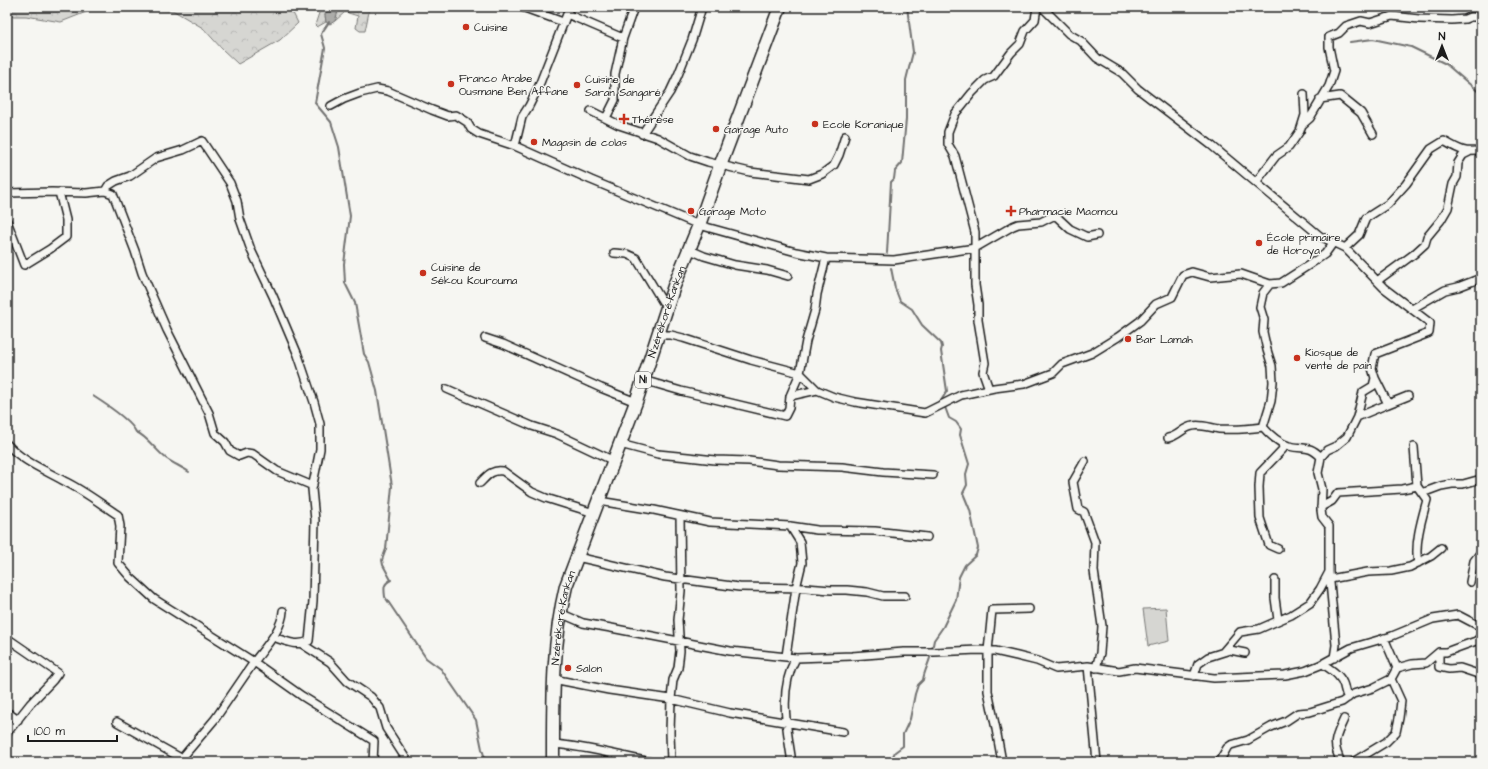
<svg xmlns="http://www.w3.org/2000/svg" width="1488" height="769" viewBox="0 0 1488 769" font-family="'Architects Daughter',sans-serif">
<style>
.forest{fill:url(#forest-crowns);stroke:#797977}
.pitch{fill:#d6d6d2;stroke:#797977}
.water{fill:url(#water-ripples);stroke:#727271}
.lines{fill:none;stroke-linecap:round;stroke-linejoin:round}
.stream{stroke:#727271;stroke-width:2}
.street-casing{stroke:#1c1c1c;stroke-width:10}
.highway-casing{stroke:#1c1c1c;stroke-width:15}
.street{stroke:#f6f6f2;stroke-width:7}
.highway{stroke:#f6f6f2;stroke-width:12}
.poi-dot{fill:#c8321e;stroke:#f6f6f2;stroke-width:1.5}
.labels{text-anchor:middle;dominant-baseline:central;stroke-width:3;stroke-linejoin:round;paint-order:stroke}
.shield{fill:#f6f6f2;stroke:#5d5d5c;stroke-width:1}
.shield-label{font-size:10px;font-weight:bold;fill:#1c1c1c}
.poi-label{font-size:11px;fill:#1c1c1c;stroke:#f6f6f2;text-anchor:start}
.street-label{font-size:11px;fill:#1c1c1c;stroke:#f6f6f2}
</style>
<defs>
<pattern id="forest-crowns" width="20" height="18" patternUnits="userSpaceOnUse"><rect width="20" height="18" fill="#d6d6d2"/><path d="M2 6a3 3 0 1 1 6 0M12 15a3 3 0 1 1 6 0" fill="none" stroke="#b7b7b4"/></pattern>
<pattern id="water-ripples" width="26" height="14" patternUnits="userSpaceOnUse"><rect width="26" height="14" fill="#acaca9"/><path d="M2 4q2-2 4 0t4 0M15 11q2-2 4 0t4 0" fill="none" stroke="#939391"/></pattern>
</defs>
<rect width="100%" height="100%" fill="#f6f6f2"/>
<filter id="ink" filterUnits="userSpaceOnUse"><feTurbulence type="fractalNoise" baseFrequency=".025" numOctaves="2"/><feDisplacementMap in="SourceGraphic" scale="8" xChannelSelector="R" yChannelSelector="G"/><feConvolveMatrix kernelMatrix="1 2 1 2 8 2 1 2 1" color-interpolation-filters="sRGB"/></filter>
<g filter="url(#ink)">
<path class="forest" d="M 7,7 L 99,7 L 61,22 L 26,16 L 7,16 Z
M 128,7 L 290,7 L 298,23 L 280,40 L 238,64 L 222,49 L 203,28 L 174,11 Z
M 321,7 L 328,7 L 325,15 L 326,22 L 317,27 L 315,25 Z
M 337,7 L 370,7 L 365,31 L 360,31 L 356,28 L 358,16 L 345,12 L 335,21 L 338,11 Z"/>
<path class="pitch" d="M 1166,608 L 1169,641 L 1148,646 L 1143,609 Z"/>
<path class="water" d="M 328,7 L 337,7 L 338,11 L 335,21 L 330,24 L 326,22 L 325,15 Z"/>
<g class="lines">
<path class="stream" d="M 329,22 L 321,34 L 325,48 L 315,103 L 331,122 L 339,147 L 350,216 L 344,264 L 345,283 L 355,303 L 364,354 L 369,362 L 377,391 L 392,486 L 386,549 L 382,560 L 383,565 L 391,580 C 383,584 384,588 385,597 L 426,658 L 441,669 L 476,720 L 482,749 L 486,762
M 1350,42 L 1373,39 L 1411,47 L 1446,64 L 1481,94
M 887,253 L 891,182 L 894,179 L 895,171 L 902,163 L 906,119 L 906,80 L 913,52 L 907,7
M 891,268 L 895,288 L 900,301 L 912,309 L 922,325 L 941,343 L 942,347 L 941,351 L 947,391 L 942,399 L 949,418 L 956,422 L 961,429 L 960,435 L 969,464 L 966,474 L 967,485 L 963,493 L 970,510 L 978,548 L 976,555 L 965,565 L 959,577 L 956,600 L 943,627 L 934,640 L 932,650
M 93,396 C 104,403 131,421 136,432 C 147,436 156,451 167,459 C 174,464 182,467 189,472
M 890,762 L 895,752 L 903,746 L 903,734 L 910,719 L 915,694 L 918,685 L 923,680 C 924,671 929,664 931,654"/>
<g class="street-casing">
<path id="street" d="M 522,7 L 563,22
M 569,7 L 567,14 L 538,88 L 529,106 L 522,117 L 515,146 L 591,180 L 699,225 L 796,252 L 826,258 L 894,260 L 975,248 L 1013,226 L 1018,224 L 1041,222 L 1055,215 L 1070,229 L 1087,237 L 1097,235
M 1042,7 L 1069,34 L 1081,41 L 1097,58 L 1122,73 L 1138,89 L 1211,145 L 1320,236 L 1345,248 L 1384,288 L 1430,323 L 1429,333 L 1375,354 L 1372,368 L 1375,378 L 1388,404 L 1408,396
M 567,14 L 623,38
M 1320,99 L 1340,96 L 1361,113 L 1373,134
M 331,106 L 344,99 L 360,93 L 377,89 L 388,91 L 432,110 L 448,116 L 456,115 L 467,122 L 471,129 L 479,134 L 515,146
M 591,111 L 619,125 L 658,138 L 690,156 L 708,162 L 750,172 L 809,179 L 822,174 L 834,165 L 839,155 L 845,136
M 606,118 L 615,100 L 615,74 L 623,38 L 634,7
M 1302,125 L 1310,118 L 1329,86 L 1334,71 L 1329,47 L 1329,37 L 1339,33 L 1346,26 L 1361,21 L 1370,23 L 1392,16 L 1419,19 L 1452,20 L 1465,19 L 1470,17 L 1481,17
M 642,134 L 670,92 L 678,75 L 692,40 L 702,7
M 1256,182 L 1276,156 L 1289,147 L 1300,131 L 1305,115 L 1304,94
M 105,191 L 108,186 L 116,181 L 130,176 L 156,158 L 183,150 L 202,141 L 230,183 L 237,201 L 240,219 L 251,250 L 273,296 L 298,355 L 314,402 L 320,424 L 320,449 L 312,489 L 315,520 L 313,601 L 309,641 C 297,647 285,641 273,637
M 7,193 L 52,192 L 86,193 L 105,191 L 113,194 L 135,251 L 142,273 L 167,330 L 209,413 L 215,433 L 225,442 L 230,451 L 239,456 L 247,453 L 253,454 L 277,471 L 313,486
M 7,221 L 24,265 L 50,249 L 66,237 L 66,220 L 59,192
M 1345,248 L 1359,235 L 1366,218 L 1388,204 L 1406,184 L 1431,149 L 1444,141 C 1458,149 1465,154 1481,150
M 688,249 L 704,256 L 735,265 L 767,270 L 788,276
M 614,253 L 627,254 L 636,258 L 667,309
M 1377,281 L 1414,254 L 1425,244 L 1427,237 L 1441,220 L 1448,208 L 1453,184 L 1457,177 L 1458,163 L 1463,155 L 1469,152
M 1412,309 L 1445,290 L 1458,287 L 1476,280
M 658,335 L 671,335 L 683,338 L 751,360 L 800,373 L 817,390 L 834,397 L 855,402 L 925,413 L 961,395 L 994,388 L 1024,384 L 1053,373 L 1062,364 L 1092,353 L 1118,337 L 1140,321 L 1156,304 L 1172,297 L 1183,275 L 1192,272 L 1210,277 L 1241,274 L 1270,284
M 485,338 L 503,344 L 601,388 L 636,402
M 643,380 L 681,391 L 785,416 L 789,408 L 790,396 L 800,373 L 806,341 L 815,310 L 817,294 L 826,258
M 447,389 L 532,426 L 557,434 L 614,461
M 989,389 L 983,372 L 985,363 L 978,320 L 978,305 L 975,285 L 975,232 L 955,156 L 948,144 L 948,132 L 955,114 L 972,93 L 985,80 L 994,76 L 1011,53 L 1020,44 L 1025,31 L 1035,20 L 1037,7
M 790,396 L 817,390
M 1357,417 L 1363,392 L 1373,386 L 1375,378
M 1168,438 C 1179,436 1183,427 1193,426 C 1201,424 1211,428 1219,429 C 1234,430 1248,429 1263,427
M 7,444 C 23,462 45,470 66,482 C 84,491 101,504 118,515 L 120,526 L 118,563 L 130,577 L 154,599 L 254,662 L 215,719 L 182,758 L 180,762
M 620,444 L 658,454 L 688,457 L 715,460 L 749,461 L 778,465 L 842,467 L 883,472 L 933,475
M 1321,457 C 1308,444 1304,450 1289,446 C 1279,443 1270,435 1263,427 L 1271,401 L 1273,382 L 1272,366 L 1267,350 L 1263,332 L 1264,320 L 1260,307 L 1263,293 L 1270,284 L 1281,283 L 1309,265 L 1325,254 L 1333,243
M 1085,461 L 1073,482 L 1078,509 L 1084,512 L 1095,542 L 1094,571 L 1102,626 L 1100,653 L 1096,668
M 480,483 C 487,476 492,469 503,471 L 532,492 L 546,498 L 594,513
M 1417,486 L 1427,500 C 1422,518 1414,544 1418,563
M 1422,493 L 1441,486 L 1452,484 L 1463,484 L 1481,479
M 599,501 L 654,510 L 710,522 L 790,526 L 817,530 L 875,531 L 927,537
M 1321,507 L 1332,501 L 1338,493 L 1402,489 L 1417,486 L 1414,447
M 1278,549 L 1269,545 L 1260,518 L 1259,487 L 1260,473 L 1283,449 L 1282,443
M 577,557 L 665,577 L 739,587 L 806,588 L 831,590 L 847,590 L 867,592 L 883,596 L 905,596
M 1330,579 L 1368,572 L 1391,571 L 1410,567 L 1431,556 L 1441,548
M 1275,580 L 1275,598 L 1278,620
M 1470,582 L 1474,561 L 1481,552
M 283,611 C 282,630 265,647 254,662 L 302,696 L 374,741 L 373,762
M 560,613 L 583,623 L 611,628 L 730,651 L 796,658 L 852,656 L 904,652 L 934,652 L 978,650 L 995,651 L 1017,656 L 1037,661 L 1056,669 L 1088,666 L 1119,671 L 1135,668 L 1214,678 L 1285,675 L 1305,671 L 1320,665 L 1351,648 L 1392,636 L 1433,619 L 1458,615 L 1481,627
M 7,638 L 58,673 L 53,680 L 30,704 L 7,733
M 302,644 L 330,662 L 347,681 L 371,697 L 380,708 L 386,728 L 408,762
M 1223,652 L 1240,632 L 1259,629 L 1291,615 L 1310,603 L 1320,589 L 1329,572
M 1439,652 L 1439,667 L 1449,669 L 1460,668 L 1481,675
M 786,656 L 796,588 L 802,563 L 800,542 L 790,526
M 1334,658 L 1336,645 L 1329,572 L 1329,526 L 1322,517 L 1321,510 L 1322,489 L 1318,473 L 1321,457 L 1327,450 L 1336,446 L 1347,437 L 1357,417 L 1388,404
M 1323,664 C 1331,670 1341,675 1344,686 C 1345,691 1345,693 1348,698
M 1088,666 L 1097,762
M 1397,668 L 1412,664 L 1426,663 L 1439,652 L 1446,652 L 1462,646 L 1476,641 L 1481,637
M 1194,676 L 1198,664 L 1208,657 L 1230,650 L 1245,653
M 553,679 L 609,690 L 671,699 L 730,713 L 843,732
M 7,712 L 18,720
M 117,722 L 188,762
M 553,744 C 586,746 618,756 651,762
M 671,762 L 670,732 L 671,699 L 673,680 L 678,668 L 680,651 L 678,620 L 681,591 L 680,516
M 791,762 L 791,756 C 786,724 779,688 796,658
M 1002,762 L 996,729 L 988,691 L 988,651 L 992,610 L 1029,609
M 1219,762 L 1227,748 L 1231,745 L 1248,740 L 1271,727 L 1286,721 L 1298,713 L 1310,712 L 1342,702 L 1353,694 L 1373,688 L 1391,679 L 1397,668 L 1384,638
M 1341,762 C 1331,742 1336,737 1344,719
M 1353,762 L 1386,742 L 1396,732 L 1399,718 L 1401,701 L 1391,679
M 1478,762 L 1481,759"/>
</g>
<g class="highway-casing">
<g id="highway">
<path id="s1" d="M 553,762 C 553,703 552,644 566,586 L 636,402 L 674,286 L 699,225 L 720,166 L 780,7"/>
</g>
</g>
<use href="#street" class="street"/>
<use href="#highway" class="highway"/>
</g>
</g>
<g class="poi-dot">
<circle cx="466" cy="27" r="4"/>
<circle cx="451" cy="84" r="4"/>
<circle cx="577" cy="85" r="4"/>
<path d="M622 113h4v4h4v4h-4v4h-4v-4h-4v-4h4z"/>
<circle cx="815" cy="124" r="4"/>
<circle cx="716" cy="129" r="4"/>
<circle cx="534" cy="142" r="4"/>
<circle cx="691" cy="211" r="4"/>
<path d="M1009 205h4v4h4v4h-4v4h-4v-4h-4v-4h4z"/>
<circle cx="1259" cy="243" r="4"/>
<circle cx="423" cy="273" r="4"/>
<circle cx="1128" cy="339" r="4"/>
<circle cx="1297" cy="358" r="4"/>
<circle cx="568" cy="668" r="4"/>
</g>
<g class="labels">
<rect class="shield" x="635" y="372" width="16" height="16" rx="3"/>
<g class="shield-label">
<text x="643" y="380">N1</text>
</g>
<g class="poi-label">
<text x="474" y="27">Cuisine</text>
<text x="459" y="78">Franco Arabe<tspan x="459" dy="13">Ousmane Ben Affane</tspan></text>
<text x="585" y="79">Cuisine de<tspan x="585" dy="13">Saran Sangaré</tspan></text>
<text x="632" y="119">Thérèse</text>
<text x="823" y="124">Ecole Koranique</text>
<text x="724" y="129">Garage Auto</text>
<text x="542" y="142">Magasin de colas</text>
<text x="699" y="211">Garage Moto</text>
<text x="1019" y="211">Pharmacie Maomou</text>
<text x="1267" y="237">École primaire<tspan x="1267" dy="13">de Horoya</tspan></text>
<text x="431" y="267">Cuisine de<tspan x="431" dy="13">Sékou Kourouma</tspan></text>
<text x="1136" y="339">Bar Lamah</text>
<text x="1305" y="352">Kiosque de<tspan x="1305" dy="13">vente de pain</tspan></text>
<text x="576" y="668">Salon</text>
</g>
<g class="street-label">
<text stroke="none"><textPath href="#s1" startOffset="469">N'zérékoré-Kankan</textPath></text>
<text stroke="none"><textPath href="#s1" startOffset="145">N'zérékoré-Kankan</textPath></text>
</g>
</g>
<rect width="1488" height="769" fill="none" stroke="#f6f6f2" stroke-width="24"/>
<rect x="12" y="12" width="1464" height="745" fill="none" stroke="#1c1c1c" stroke-width="1.5" filter="url(#ink)"/>
<g transform="translate(1442 46)" stroke="#f6f6f2" stroke-width="3" paint-order="stroke">
<path d="M0-3L7 15L0 10L-7 15Z" fill="#1c1c1c"/>
<text y="-6" font-size="11" font-weight="bold" text-anchor="middle" fill="#1c1c1c">N</text>
</g>
<path d="M28 735v6h89v-6" fill="none" stroke="#1c1c1c" stroke-width="2"/>
<text x="34" y="735" font-size="12" fill="#1c1c1c" stroke="#f6f6f2" stroke-width="3" paint-order="stroke">100 m</text>
</svg>
